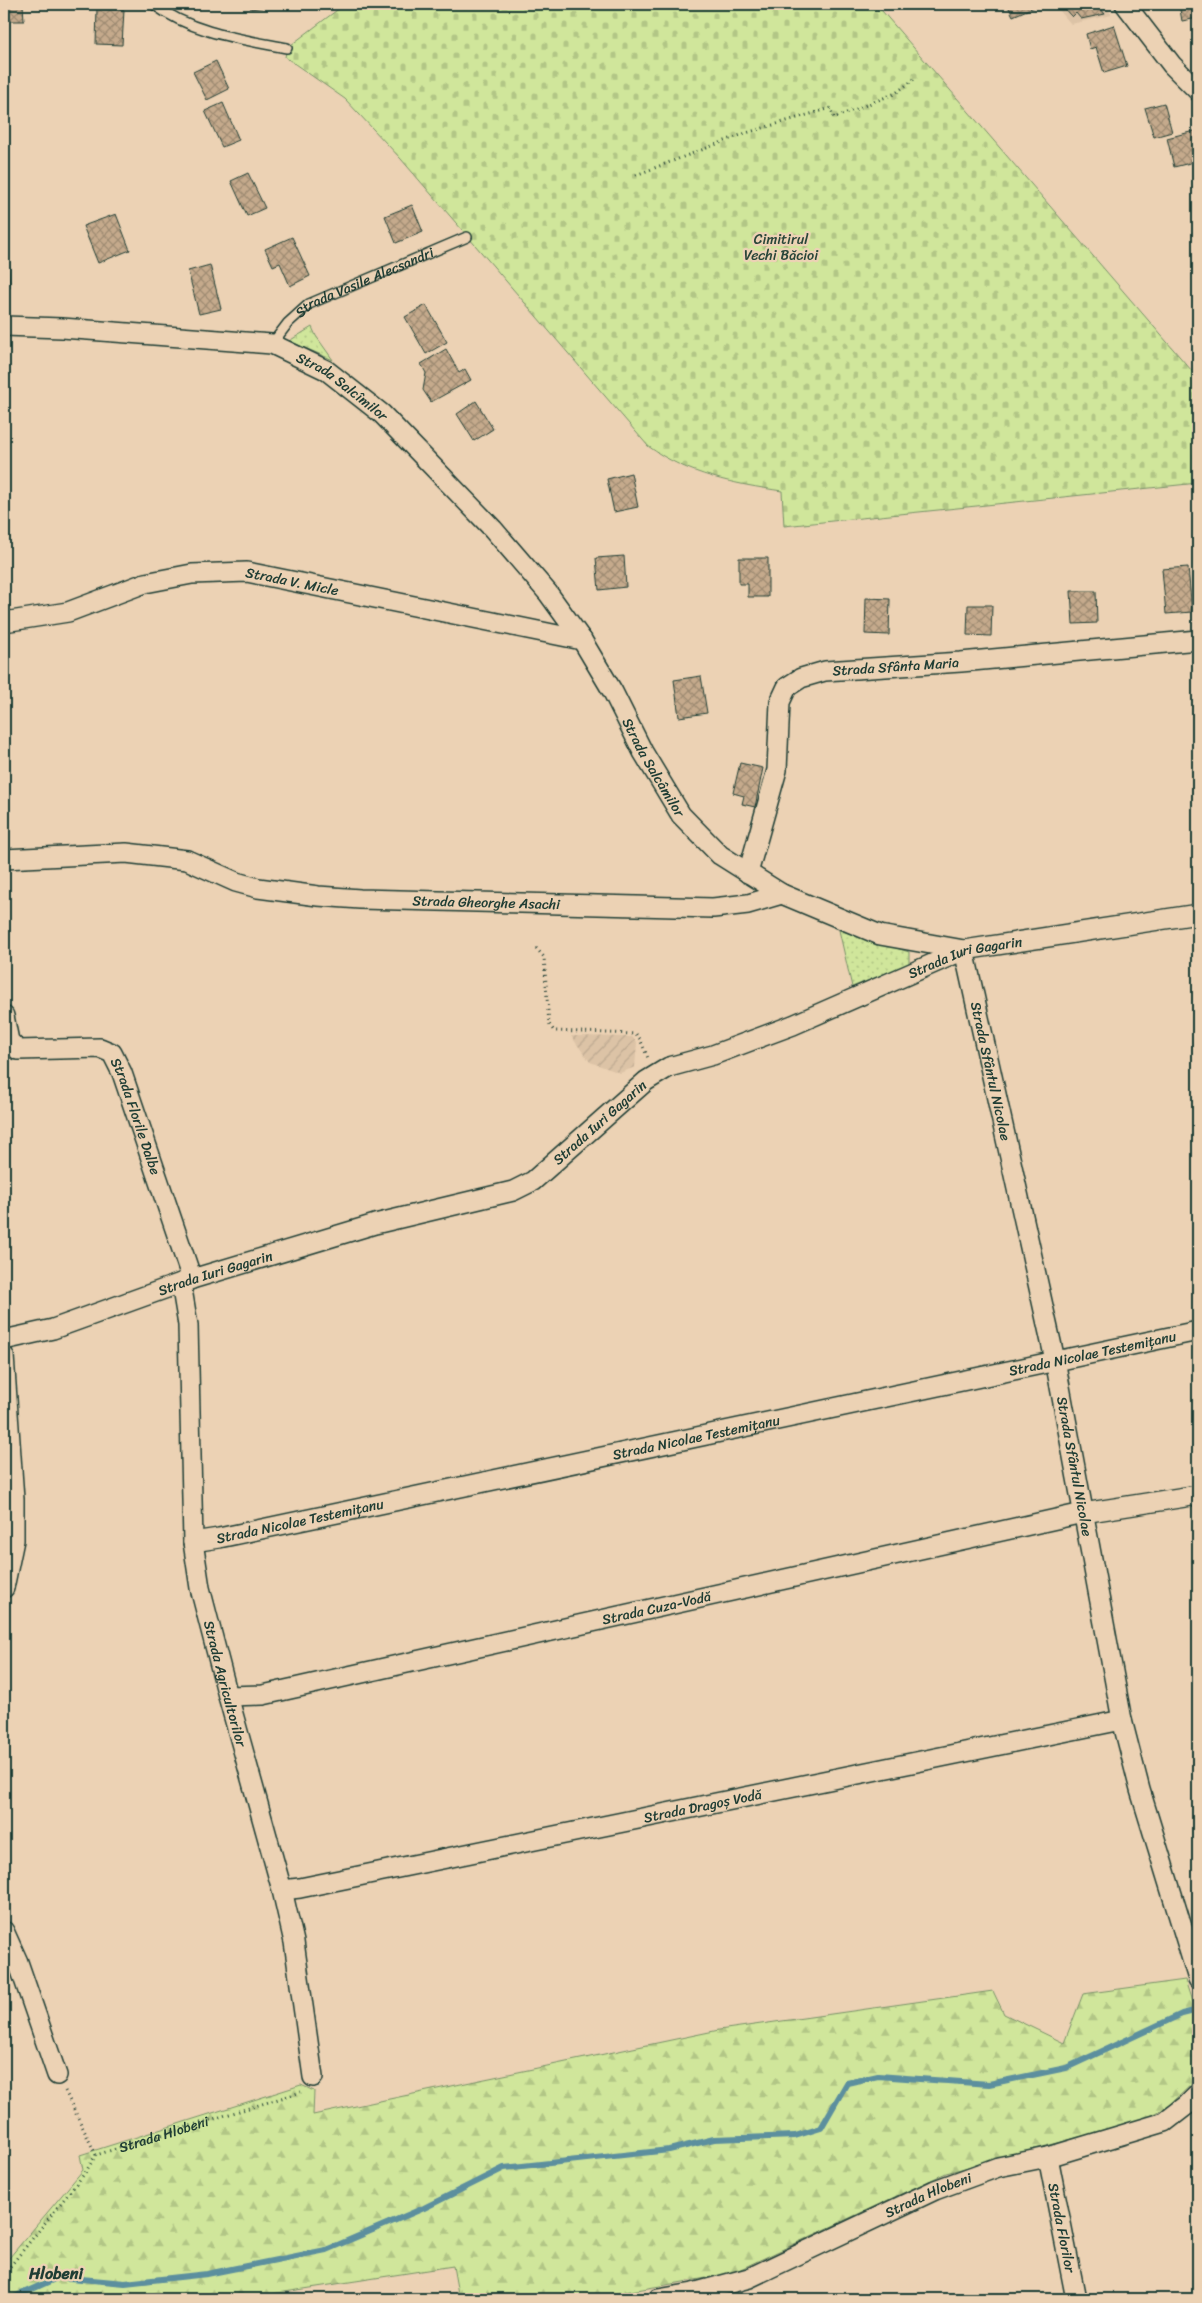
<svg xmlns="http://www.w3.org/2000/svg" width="1202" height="2303" viewBox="0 0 1202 2303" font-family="Sriracha,sans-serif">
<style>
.built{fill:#dcc3a6}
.industrial{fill:url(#industrial-furrows)}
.grass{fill:url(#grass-dots);stroke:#789268}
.forest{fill:url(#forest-firs);stroke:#789268}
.cemetery{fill:url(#cemetery-stones);stroke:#789268}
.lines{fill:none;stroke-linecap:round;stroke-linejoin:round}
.stream{stroke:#5b8f9e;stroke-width:6}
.building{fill:url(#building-cross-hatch);stroke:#1f3d34}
.lane-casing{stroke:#1f3d34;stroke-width:12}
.street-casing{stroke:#1f3d34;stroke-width:22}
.path{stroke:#1f3d34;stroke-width:3;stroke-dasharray:1 4;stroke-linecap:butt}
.lane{stroke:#ecd2b4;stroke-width:9}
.street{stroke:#ecd2b4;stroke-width:19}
.labels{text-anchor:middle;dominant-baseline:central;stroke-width:4.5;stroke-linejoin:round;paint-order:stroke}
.park-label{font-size:14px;fill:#284539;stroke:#ecd2b4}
.street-label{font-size:14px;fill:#1f3d34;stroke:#ecd2b4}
.quarter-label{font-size:16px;font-weight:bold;fill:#1f3d34;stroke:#ecd2b4}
</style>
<defs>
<pattern id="industrial-furrows" width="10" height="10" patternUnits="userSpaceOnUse" patternTransform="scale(1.25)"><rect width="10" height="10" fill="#dcc3a6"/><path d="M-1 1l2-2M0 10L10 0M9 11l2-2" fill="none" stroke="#bca890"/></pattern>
<pattern id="grass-dots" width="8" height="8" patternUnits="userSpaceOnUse" patternTransform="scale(1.25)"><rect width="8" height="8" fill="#d0e69b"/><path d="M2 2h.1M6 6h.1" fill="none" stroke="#b2c686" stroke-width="1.8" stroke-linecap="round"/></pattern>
<pattern id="forest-firs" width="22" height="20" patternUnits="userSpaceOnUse" patternTransform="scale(1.25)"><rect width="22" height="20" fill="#d0e69b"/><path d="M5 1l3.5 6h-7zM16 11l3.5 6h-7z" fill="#b2c686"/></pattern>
<pattern id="cemetery-stones" width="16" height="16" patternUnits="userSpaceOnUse" patternTransform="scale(1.25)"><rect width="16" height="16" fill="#d0e69b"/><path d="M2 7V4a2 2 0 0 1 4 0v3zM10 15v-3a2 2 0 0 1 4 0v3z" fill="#b2c686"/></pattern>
<pattern id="building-cross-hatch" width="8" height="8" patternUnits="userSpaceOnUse" patternTransform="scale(1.25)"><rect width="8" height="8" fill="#c5aa8c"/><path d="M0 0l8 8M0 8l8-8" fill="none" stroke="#9f8c73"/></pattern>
</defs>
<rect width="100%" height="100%" fill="#ecd2b4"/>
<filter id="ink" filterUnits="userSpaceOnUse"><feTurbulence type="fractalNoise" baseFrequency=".02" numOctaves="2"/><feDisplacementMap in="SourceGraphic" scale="10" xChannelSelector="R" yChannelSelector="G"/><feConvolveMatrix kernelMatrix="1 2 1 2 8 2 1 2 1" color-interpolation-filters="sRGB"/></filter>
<g filter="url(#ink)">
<path class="built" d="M 1054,4 L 1104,4 L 1112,15 L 1071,24 Z"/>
<path class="industrial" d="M 571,1036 L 632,1037 L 637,1042 L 635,1067 L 620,1073 L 590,1062 Z"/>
<path class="grass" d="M 312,327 L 316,336 L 333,360 L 289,341 Z
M 839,930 L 909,952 L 909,964 L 852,987 Z"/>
<path class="forest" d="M 1185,1980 L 1198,2020 L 1198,2078 L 1169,2106 L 1143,2120 L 946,2173 L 730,2274 L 584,2299 L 459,2299 L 453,2266 L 239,2299 L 4,2299 L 4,2264 L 83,2170 L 80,2155 L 301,2085 L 314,2091 L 313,2115 L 719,2030 L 993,1991 L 1004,2014 L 1064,2043 L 1083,1994 Z"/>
<path class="cemetery" d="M 345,4 L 876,4 L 1198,378 L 1198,483 L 784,526 L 782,491 C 735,484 687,475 648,446 L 401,159 L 345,99 L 285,57 L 287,48 Z"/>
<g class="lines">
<path class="stream" d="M 10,2299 L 59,2277 L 125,2283 L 207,2274 L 326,2250 L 424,2208 L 504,2168 L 669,2150 L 714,2139 L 795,2136 L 821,2128 L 847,2083 L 878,2076 L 989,2084 L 1066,2068 L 1182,2014 L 1198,2010"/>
</g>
<path class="building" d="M 4,4 L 23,4 L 24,21 L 4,21 Z
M 250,4 L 269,4 L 270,6 L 251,9 Z
M 1007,4 L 1033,4 L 1034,7 L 1013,16 Z
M 1060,4 L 1097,4 L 1105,14 L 1081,19 L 1076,13 L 1072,17 Z
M 1179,4 L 1198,4 L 1198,18 L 1182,21 Z
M 97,8 L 124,10 L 122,45 L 96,44 Z
M 1114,25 L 1127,66 L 1104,73 L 1096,47 L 1090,49 L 1086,34 Z
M 216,61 L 229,89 L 207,100 L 193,72 Z
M 223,103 L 239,140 L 222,147 L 205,111 Z
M 1164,103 L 1172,132 L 1154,137 L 1145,108 Z
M 1198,130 L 1198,161 L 1174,167 L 1167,138 Z
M 248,173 L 265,208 L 247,216 L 231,181 Z
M 412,205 L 423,232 L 396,243 L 385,216 Z
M 116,214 L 130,250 L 98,263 L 83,226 Z
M 292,237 L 310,276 L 290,286 L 280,263 L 273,266 L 265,249 Z
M 4,253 L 8,253 L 10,288 L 4,288 Z
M 210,265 L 221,309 L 199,314 L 188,271 Z
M 426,305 L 447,342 L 426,354 L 405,317 Z
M 446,349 L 459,373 L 465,369 L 471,380 L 431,402 L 423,390 L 426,373 L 421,364 Z
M 476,401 L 493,429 L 474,441 L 457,414 Z
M 631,473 L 638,507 L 614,512 L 607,479 Z
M 624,556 L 626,587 L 599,590 L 596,558 Z
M 739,558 L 768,558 L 768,597 L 748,597 L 748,584 L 739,584 Z
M 1188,567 L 1192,612 L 1166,614 L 1162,569 Z
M 1071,591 L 1096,591 L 1097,623 L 1073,624 Z
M 866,598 L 890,599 L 889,635 L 865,634 Z
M 968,605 L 992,605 L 991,636 L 967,635 Z
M 701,676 L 707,713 L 679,717 L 674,680 Z
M 740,763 L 763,768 L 755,807 L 742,804 L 744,796 L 733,793 Z"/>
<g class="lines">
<g class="lane-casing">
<g id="lane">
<path d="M 153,4 C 192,33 240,39 287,48"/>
<path id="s2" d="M 272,344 L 288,323 L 309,304 L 467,237"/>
</g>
</g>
<g class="street-casing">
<g id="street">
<path d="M 1125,4 L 1172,65 L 1198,91"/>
<path id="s3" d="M 4,326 L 62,328 L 272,344 L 326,370 L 382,414 L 493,529 L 548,593 L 582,640 L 613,692 L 643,752 L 681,815 L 720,855 L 782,894 L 880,935 L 964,950 L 1055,1360 L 1122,1720 L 1140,1790 L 1198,1979"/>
<path id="s4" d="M 4,622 L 68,612 L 145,583 L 192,574 L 247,572 L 582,640"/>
<path id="s5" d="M 4,859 L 126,853 L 187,860 L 236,882 L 258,888 L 318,896 L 360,899 L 713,908 L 748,904 L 782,894"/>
<path id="s6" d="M 748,873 L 777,770 L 780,702 L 787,687 L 801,678 L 825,671 L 961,662 L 1198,640"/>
<path id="s7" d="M 4,1016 L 9,1041 L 18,1050 L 100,1048 L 112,1053 L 122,1073 L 192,1279"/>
<path id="s8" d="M 181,1283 L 188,1325 L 193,1542 L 200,1588 L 228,1696 L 282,1890 L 294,1942 L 313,2077"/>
<path id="s9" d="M 4,1340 L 53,1329 L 192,1279 L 375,1224 L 513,1191 L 533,1181 L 646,1081 L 669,1067 L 713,1055 L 793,1025 L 964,950 L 1198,914"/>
<path d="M 4,1356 L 14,1499 L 14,1540 L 4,1588"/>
<path id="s10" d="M 193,1542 L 219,1538 L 1198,1331"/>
<path id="s11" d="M 228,1696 L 263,1695 L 1083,1513 L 1198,1495"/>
<path id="s12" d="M 282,1890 L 300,1888 L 1122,1720"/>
<path d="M 4,1931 L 18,1962 L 57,2075"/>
<path id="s13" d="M 1048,2157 L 1076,2299"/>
<path id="s14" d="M 658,2299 L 693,2293 L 749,2278 L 935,2190 L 998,2167 L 1048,2157 L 1165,2122 L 1187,2105 L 1198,2094"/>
</g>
</g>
<g class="path">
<path d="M 706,4 L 714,8"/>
<path d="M 636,175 L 746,133 L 831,108 L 834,118 L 896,93 L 917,77"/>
<path d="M 536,948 L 544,957 L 549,1024 L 554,1031 L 636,1034 L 640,1039 L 648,1058"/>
<path id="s1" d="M 65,2091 L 96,2155 L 301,2092"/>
<path d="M 4,2274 L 85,2173 L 96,2155"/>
</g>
<use href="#lane" class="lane"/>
<use href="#street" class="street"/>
</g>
</g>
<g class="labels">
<g class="park-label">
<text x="781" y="239">Cimitirul<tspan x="781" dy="16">Vechi Băcioi</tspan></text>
</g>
<g class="street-label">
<text stroke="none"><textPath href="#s2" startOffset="114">Strada Vasile Alecsandri</textPath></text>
<text stroke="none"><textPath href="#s3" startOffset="351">Strada Salcîmilor</textPath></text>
<text stroke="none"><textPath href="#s4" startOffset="296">Strada V. Micle</textPath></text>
<text stroke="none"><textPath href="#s6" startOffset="304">Strada Sfânta Maria</textPath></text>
<text stroke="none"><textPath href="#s3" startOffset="848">Strada Salcâmilor</textPath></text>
<text stroke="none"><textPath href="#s5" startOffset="489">Strada Gheorghe Asachi</textPath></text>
<text stroke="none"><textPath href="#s9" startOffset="1048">Strada Iuri Gagarin</textPath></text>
<text stroke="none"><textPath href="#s3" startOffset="1348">Strada Sfântul Nicolae</textPath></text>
<text stroke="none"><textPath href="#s7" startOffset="201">Strada Florile Dalbe</textPath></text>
<text stroke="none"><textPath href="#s9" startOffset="642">Strada Iuri Gagarin</textPath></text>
<text stroke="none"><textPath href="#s9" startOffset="222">Strada Iuri Gagarin</textPath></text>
<text stroke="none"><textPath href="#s10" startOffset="919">Strada Nicolae Testemițanu</textPath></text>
<text stroke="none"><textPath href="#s10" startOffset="514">Strada Nicolae Testemițanu</textPath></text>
<text stroke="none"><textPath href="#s3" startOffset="1752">Strada Sfântul Nicolae</textPath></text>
<text stroke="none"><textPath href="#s10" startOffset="109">Strada Nicolae Testemițanu</textPath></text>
<text stroke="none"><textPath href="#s11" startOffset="438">Strada Cuza-Vodă</textPath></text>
<text stroke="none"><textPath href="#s8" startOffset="405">Strada Agricultorilor</textPath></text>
<text stroke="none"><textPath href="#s12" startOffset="429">Strada Dragoș Vodă</textPath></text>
<text stroke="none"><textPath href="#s1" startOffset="142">Strada Hlobeni</textPath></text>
<text stroke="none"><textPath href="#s14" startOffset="291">Strada Hlobeni</textPath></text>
<text stroke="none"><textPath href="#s13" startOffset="72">Strada Florilor</textPath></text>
</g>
<g class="quarter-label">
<text x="56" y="2273">Hlobeni</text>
</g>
</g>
<rect width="1202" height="2303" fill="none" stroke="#ecd2b4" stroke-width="20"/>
<rect x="10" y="10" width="1182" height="2283" fill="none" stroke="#1f3d34" stroke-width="2" filter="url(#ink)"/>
</svg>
